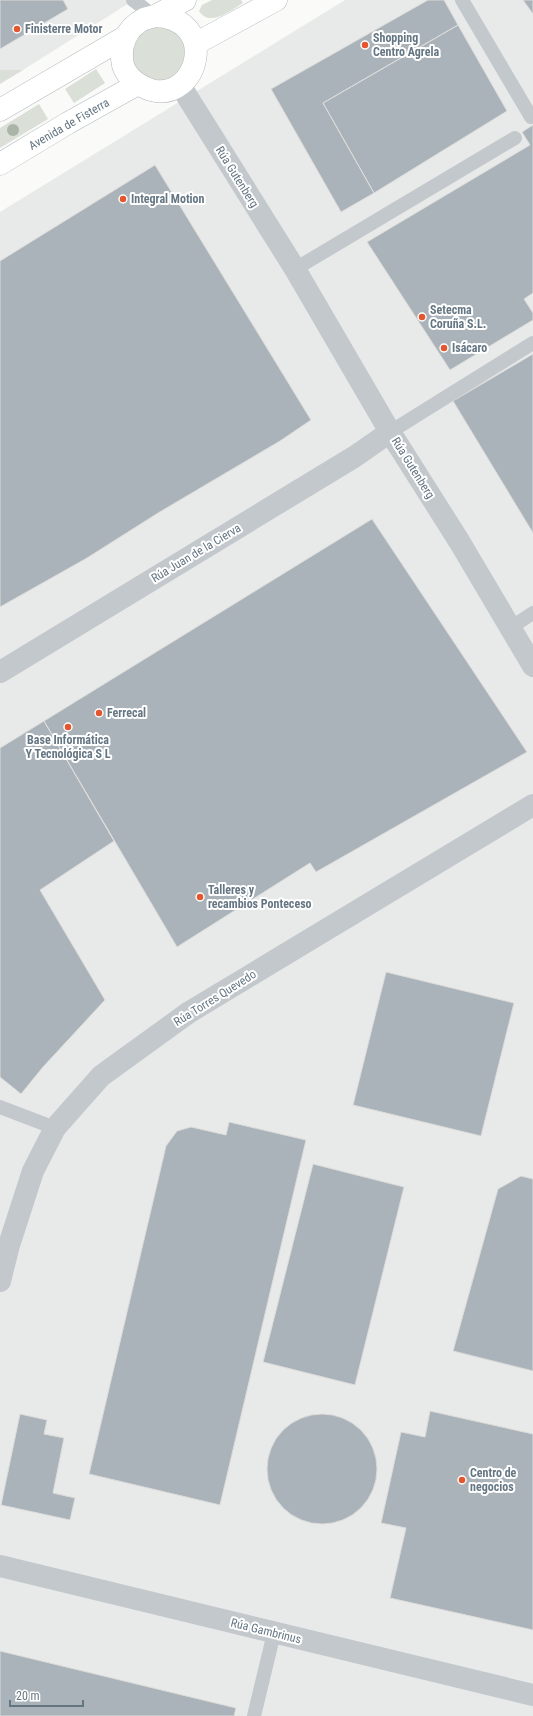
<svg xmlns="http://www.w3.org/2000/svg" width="533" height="1716" viewBox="0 0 533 1716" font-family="'Roboto Condensed',sans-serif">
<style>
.built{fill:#e8e9e9}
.green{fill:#dadfd7}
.building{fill:#aab3b9;stroke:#dcdcda}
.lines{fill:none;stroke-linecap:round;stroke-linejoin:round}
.secondary-casing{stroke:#b3babf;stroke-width:23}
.lane{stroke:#c3c8cc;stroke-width:14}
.street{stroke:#c3c8cc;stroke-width:22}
.secondary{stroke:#fff;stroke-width:22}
.tree{fill:#aab4a7}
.poi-dot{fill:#e4572e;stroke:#fff;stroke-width:1.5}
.labels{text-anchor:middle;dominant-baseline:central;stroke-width:4;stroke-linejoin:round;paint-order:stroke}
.poi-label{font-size:12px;font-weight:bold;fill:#657683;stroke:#fff;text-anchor:start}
.street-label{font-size:12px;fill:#657683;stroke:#fff}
</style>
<rect width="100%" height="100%" fill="#fafaf8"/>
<path class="built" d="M 0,0 L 134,0 L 23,70 L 0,70 Z
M 345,0 L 533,0 L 533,1716 L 0,1716 L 0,212 Z"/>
<path class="green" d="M 212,0 L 241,0 L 243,3 C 231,10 210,28 199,11 L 202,5 Z
M132 54a27 27 0 1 1 54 0a27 27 0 1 1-54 0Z
M 96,69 L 105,83 L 74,103 L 65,89 Z
M 0,70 L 23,70 L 0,84 Z
M 39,104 L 48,119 L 0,148 L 0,128 Z"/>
<path class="building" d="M 0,0 L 63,0 L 68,9 L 0,49 Z
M 428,0 L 444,0 L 458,25 L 323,103 L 374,193 L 341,212 L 271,89 Z
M 523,0 L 533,0 L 533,14 Z
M 458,25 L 507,111 L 374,193 L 323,103 Z
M 533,125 L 533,293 L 524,299 L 533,313 L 533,320 L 450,370 L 367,242 L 530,145 L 522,132 Z
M 155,165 L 311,420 L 280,441 L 158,513 L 87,558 L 0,607 L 0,261 Z
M 533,354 L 533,533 L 453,401 Z
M 372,519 L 527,752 L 316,872 L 310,863 L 177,947 L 44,721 Z
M 44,721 L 114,841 L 40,890 L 105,1000 L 43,1067 L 21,1094 L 0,1077 L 0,748 Z
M 386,972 L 514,1003 L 481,1136 L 353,1105 Z
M 229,1122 L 306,1140 L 220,1505 L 89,1474 L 166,1146 L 177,1131 L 191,1127 L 226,1135 Z
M 313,1164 L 404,1187 L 355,1385 L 263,1362 Z
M 521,1176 L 533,1179 L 533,1371 L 453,1351 L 498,1189 Z
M 430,1411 L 533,1434 L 533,1630 L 390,1598 L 406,1528 L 381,1523 L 401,1432 L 425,1437 Z
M267 1469a55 55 0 1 1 110 0a55 55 0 1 1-110 0Z
M 20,1414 L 47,1420 L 44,1434 L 64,1438 L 53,1493 L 75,1498 L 70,1520 L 1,1505 Z
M 0,1651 L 236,1708 L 234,1716 L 0,1716 Z"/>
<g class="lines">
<g class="secondary-casing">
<path id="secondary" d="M 154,16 C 221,18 198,103 151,90 C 139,86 127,78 123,65 C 119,46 126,28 144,19 C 147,18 152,17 155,16 C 165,11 175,5 185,0
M 195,44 L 276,0
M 0,110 L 125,37
M 0,164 L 68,123 L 138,84"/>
</g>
<path class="lane" d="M 133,0 L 154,16
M 462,0 L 531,117
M 295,269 L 515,138
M 390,432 L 533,343
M 510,628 L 533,613
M 0,1107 L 55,1128
M 254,1716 L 274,1633"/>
<path class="street" d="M 180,85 L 295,269 L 390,432 L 459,541 L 533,666
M 0,672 L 354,457 L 390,432
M 0,1281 L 9,1245 L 33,1171 L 55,1128 L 101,1076 L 188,1013 L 533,805
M 0,1566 L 533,1695"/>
<use href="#secondary" class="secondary"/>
</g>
<circle class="tree" cx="13" cy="130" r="6"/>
<g class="poi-dot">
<circle cx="17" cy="29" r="4"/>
<circle cx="365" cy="45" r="4"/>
<circle cx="123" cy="199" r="4"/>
<circle cx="422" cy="317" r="4"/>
<circle cx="444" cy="348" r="4"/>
<circle cx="99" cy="713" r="4"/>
<circle cx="68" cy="727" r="4"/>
<circle cx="200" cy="897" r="4"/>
<circle cx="462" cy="1480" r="4"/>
</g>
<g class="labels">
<g class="poi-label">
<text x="25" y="29">Finisterre Motor</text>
<text x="373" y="38">Shopping<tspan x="373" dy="14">Centro Agrela</tspan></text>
<text x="131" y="199">Integral Motion</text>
<text x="430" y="310">Setecma<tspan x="430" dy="14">Coruña S.L.</tspan></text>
<text x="452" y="348">Isácaro</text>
<text x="107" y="713">Ferrecal</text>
<text x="68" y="740" text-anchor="middle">Base Informática<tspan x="68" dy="14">Y Tecnológica S L</tspan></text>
<text x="208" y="890">Talleres y<tspan x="208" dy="14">recambios Ponteceso</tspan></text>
<text x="470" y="1473">Centro de<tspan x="470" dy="14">negocios</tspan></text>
</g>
<g class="street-label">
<text transform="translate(69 124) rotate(-30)">Avenida de Fisterra</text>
<text transform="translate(237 177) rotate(58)">Rúa Gutenberg</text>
<text transform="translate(413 468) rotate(58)">Rúa Gutenberg</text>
<text transform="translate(196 553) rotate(-31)">Rúa Juan de la Cierva</text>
<text transform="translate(215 998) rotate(-32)">Rúa Torres Quevedo</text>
<text transform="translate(266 1631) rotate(14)">Rúa Gambrinus</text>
</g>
</g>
<path d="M10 1700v6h73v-6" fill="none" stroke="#657683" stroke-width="2"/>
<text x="16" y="1700" font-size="12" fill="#657683" stroke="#ffffff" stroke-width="3" paint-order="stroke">20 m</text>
</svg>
